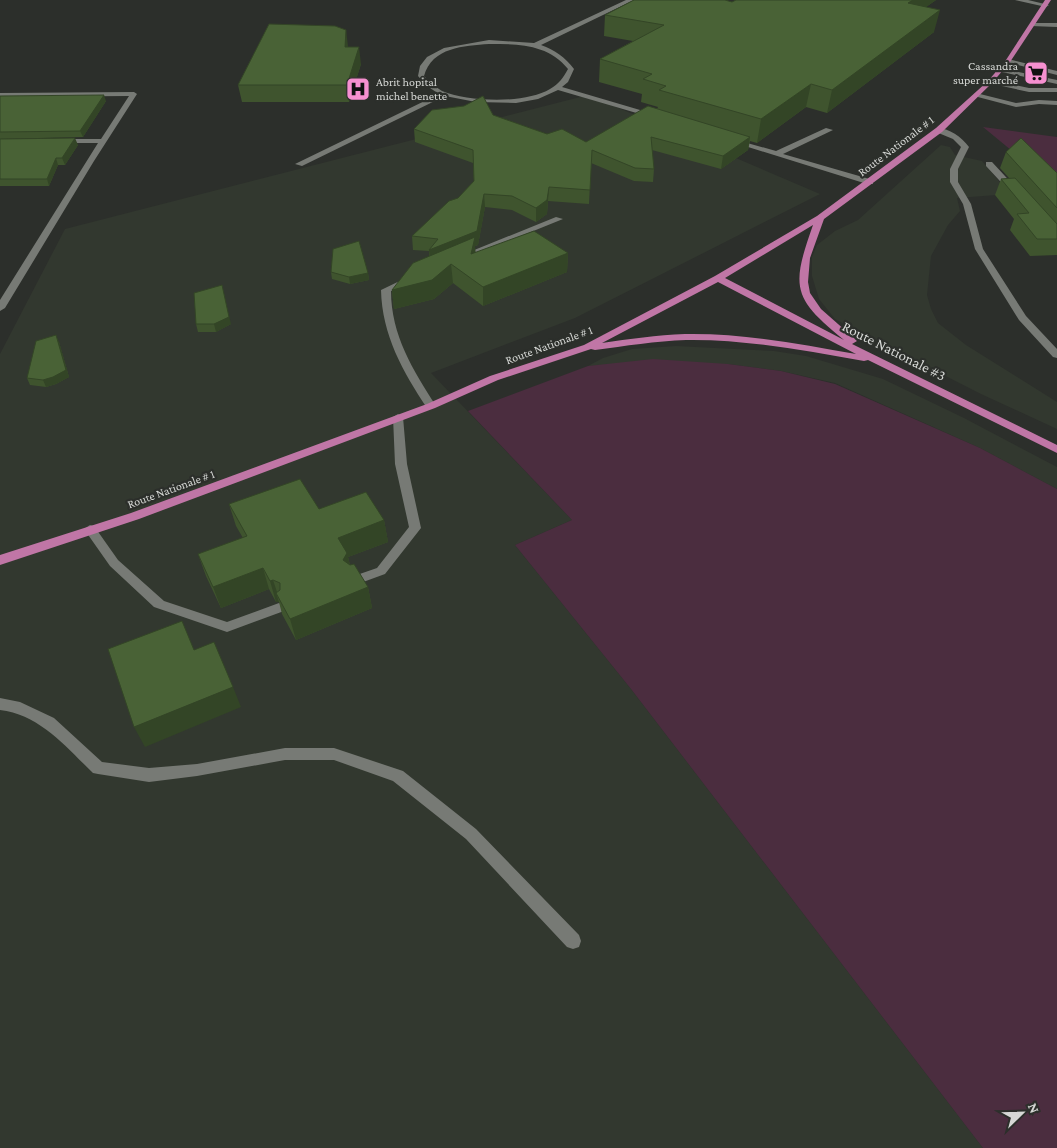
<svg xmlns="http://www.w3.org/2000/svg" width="1057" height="1148" viewBox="0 0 1057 1148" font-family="'Crimson Pro',serif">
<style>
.built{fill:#32382f}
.green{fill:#4b2d3f}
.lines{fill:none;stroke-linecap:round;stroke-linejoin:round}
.minor{fill:#777a75;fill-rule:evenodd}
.major{fill:#c076a6;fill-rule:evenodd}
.wall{fill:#3f542e}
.shaded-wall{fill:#334526}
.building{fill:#496236;stroke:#334526}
.labels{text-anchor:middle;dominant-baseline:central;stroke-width:4.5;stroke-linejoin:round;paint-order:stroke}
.far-poi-label{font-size:12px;fill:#d6d8d5;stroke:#2c2f2b;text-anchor:end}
.far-street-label{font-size:12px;fill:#d6d8d5;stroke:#2c2f2b}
.street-label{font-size:15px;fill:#d6d8d5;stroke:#2c2f2b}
</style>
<rect width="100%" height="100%" fill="#2c2f2b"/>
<path class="built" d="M 588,95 L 820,194 L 575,318 L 431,373 L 572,520 L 515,545 L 631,689 L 983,1148 L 0,1148 L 0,354 L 65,229 Z
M 941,145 L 950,147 L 955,155 L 982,161 L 1010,194 L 957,198 L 960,211 L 948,225 L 931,256 L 927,295 L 931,309 L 938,323 L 966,345 L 1057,402 L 1057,429 L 981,394 L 855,330 L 835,319 L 819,299 L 812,276 L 812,257 L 817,245 L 835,231 L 858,220 Z
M 676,346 L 774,351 L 806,356 L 883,379 L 964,418 L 1057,467 L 1057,489 L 980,448 L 835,383 L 781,371 L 728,364 L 588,366 L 603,358 L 632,349 Z"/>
<path class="green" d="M 983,127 L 1057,137 L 1057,196 L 1017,155 Z
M 653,359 L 728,364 L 781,371 L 835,384 L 980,448 L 1057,489 L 1057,1148 L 983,1148 L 631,689 L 515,545 L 572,520 L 468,411 L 588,366 Z"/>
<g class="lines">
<path class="minor" d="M 626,0 L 634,0 L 541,45 C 555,50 565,57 574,69 L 568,82 L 562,87 L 657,115 L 657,119 L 558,90 L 538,99 L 516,103 L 476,102 L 445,96 L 302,166 L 295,164 L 439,94 L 427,86 L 418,76 L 420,66 L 427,57 L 444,48 L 489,40 L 534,43 ZM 489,44 C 518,44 548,44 568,69 C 563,78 559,84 550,89 C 525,104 469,102 442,91 C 435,87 430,82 424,76 C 432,47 464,46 489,44 Z
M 1015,0 L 1028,0 L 1049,5 L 1046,7 Z
M 1033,23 L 1057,23 L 1057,27 L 1031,26 Z
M 1008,59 L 1057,71 L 1057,75 L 1006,62 L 1005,61 Z
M 999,68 L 1057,80 L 1057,84 L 997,71 L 997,69 Z
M 990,80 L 1029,88 L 1057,88 L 1057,92 L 1029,92 L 988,83 L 988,81 Z
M 134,92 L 137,94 L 94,161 L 5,308 L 0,311 L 0,300 L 98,143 L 60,143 L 56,141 L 60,139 L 101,139 L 129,96 L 0,97 L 0,93 Z
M 976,93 L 1016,103 L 1039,100 L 1057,101 L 1057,105 L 1039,104 L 1016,107 L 974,96 L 974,94 Z
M 826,128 L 833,130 L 783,154 L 873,180 L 873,184 L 867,184 L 729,141 L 733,139 L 776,151 Z
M 936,128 C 950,128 961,137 969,147 L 958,169 L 958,182 L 971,204 L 983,249 L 1026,316 L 1057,349 L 1057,358 L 1053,357 L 1019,320 L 975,249 L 963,204 L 950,182 L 950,169 L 961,147 L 953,139 L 936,132 Z
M 986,162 L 992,162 L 1017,189 L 1017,193 L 1011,193 L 986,166 Z
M 556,217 L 563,219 L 464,259 L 458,259 L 457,257 Z
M 410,276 L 415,279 L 413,281 L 391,291 C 391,335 413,370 436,406 L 431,409 L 427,408 C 403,372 382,335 381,290 Z
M 398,414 L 403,417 L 407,464 L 421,528 L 385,574 L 355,585 L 351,583 L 349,580 L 351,577 L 377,568 L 409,527 L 395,464 L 393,417 Z
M 90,525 L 94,526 L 118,560 L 164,601 L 227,622 L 279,603 L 284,605 L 285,608 L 284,611 L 227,632 L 154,607 L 110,566 L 84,529 Z
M 0,698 L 20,702 L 54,718 L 102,762 L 149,768 L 197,764 L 285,748 L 334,748 L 403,771 L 476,829 L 579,935 L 581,941 L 579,947 L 573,949 L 567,947 L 466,839 L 393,781 L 334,760 L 285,760 L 197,776 L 149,782 L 98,774 L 93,773 C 65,746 40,715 0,710 Z"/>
<path class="major" d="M 1045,0 L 1051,0 L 1010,62 L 992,83 L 942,132 L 824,219 L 810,258 L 808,282 L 810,293 L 821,309 L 855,339 L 857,341 L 852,344 L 1057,445 L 1057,453 L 868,360 L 864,361 C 805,351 746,339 686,340 C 656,341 625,346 595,350 L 591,349 L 498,380 L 435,408 L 139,519 L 0,565 L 0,555 L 131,513 L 427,404 L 490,376 L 584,345 L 715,276 L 817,216 L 936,128 L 988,81 L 1006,60 ZM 813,225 C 791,287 792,298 844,340 L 725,278 ZM 718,282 L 856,354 C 800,344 743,333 685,334 C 657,335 629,339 602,343 Z"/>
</g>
<path class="wall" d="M 736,0 L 936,0 L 926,7 L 934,32 L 827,113 L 806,107 L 757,143 L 750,141 L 748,150 L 721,169 L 652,150 L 654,169 L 653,182 L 634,181 L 591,163 L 589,204 L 548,201 L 547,214 L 536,222 L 512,210 L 485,207 L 478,245 L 475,246 L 475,253 L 568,253 L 567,272 L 483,306 L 453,283 L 434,299 L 394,309 L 392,290 L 429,256 L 429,251 L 413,250 L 412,236 L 458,198 L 474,181 L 473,163 L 415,142 L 414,129 L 493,115 L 547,134 L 586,142 L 657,109 L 658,107 L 641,102 L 642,94 L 599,82 L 600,59 L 633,41 L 604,36 L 605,15 L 732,2 Z
M 348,46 L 348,47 L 361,64 L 349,102 L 242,102 L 238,85 Z
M 0,96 L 106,101 L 83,137 L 0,139 Z
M 0,139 L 78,145 L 65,165 L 58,165 L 49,186 L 0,186 Z
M 1006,152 L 1057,173 L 1057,255 L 1030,256 L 1010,230 L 1014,219 L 995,195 L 1001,179 L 1009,178 L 1000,168 Z
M 331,272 L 368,273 L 369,280 L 350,284 L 332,279 Z
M 196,324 L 231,324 L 216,332 L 198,332 Z
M 59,342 L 69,377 L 56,384 L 46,387 L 30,385 L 27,378 Z
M 229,504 L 319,509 L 384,520 L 388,542 L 348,557 L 350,565 L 368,587 L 372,608 L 296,640 L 282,614 L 279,602 L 276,602 L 269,589 L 221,608 L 206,576 L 198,554 L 243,538 L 236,526 Z"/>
<path class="shaded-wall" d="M 913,0 L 936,0 L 902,24 L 908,3 Z
M 940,10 L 934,32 L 827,113 L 832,90 Z
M 346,30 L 348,46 L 347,64 L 345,47 Z
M 359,47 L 361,64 L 349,102 L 347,85 Z
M 811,84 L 806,107 L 757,143 L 761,119 Z
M 104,95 L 106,101 L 83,137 L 80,131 Z
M 750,137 L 748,150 L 721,169 L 723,156 Z
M 75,138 L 78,145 L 65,165 L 62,158 Z
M 56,158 L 58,165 L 49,186 L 47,179 Z
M 549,187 L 547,214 L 536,222 L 536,208 Z
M 484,194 L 485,207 L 478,245 L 475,246 L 476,256 L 430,264 L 429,250 Z
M 568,253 L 567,272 L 483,306 L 483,287 Z
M 451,264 L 453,283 L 434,299 L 394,309 L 392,290 Z
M 368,273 L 369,280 L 350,284 L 349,277 Z
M 222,285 L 231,324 L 216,332 L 214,324 Z
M 56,335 L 59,342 L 69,377 L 56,384 L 46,387 L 43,380 Z
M 384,520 L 388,542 L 348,557 L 352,575 L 343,560 L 338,538 Z
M 263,568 L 269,589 L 221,608 L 213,587 Z
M 273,580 L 279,598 L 276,593 L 279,602 L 276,602 L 270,581 Z
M 368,587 L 372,608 L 296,640 L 290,619 Z
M 233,687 L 241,707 L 145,747 L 134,727 Z"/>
<path class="building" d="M 634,0 L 725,0 L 732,2 L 736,0 L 913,0 L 908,3 L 940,10 L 832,90 L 811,84 L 761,119 L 659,90 L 666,86 L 643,79 L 652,74 L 600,59 L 664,25 L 605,15 Z
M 269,24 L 335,26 L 346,30 L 345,47 L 359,47 L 347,85 L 238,85 Z
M 104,95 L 80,131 L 0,132 L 0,96 Z
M 483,96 L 493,115 L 547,134 L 562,129 L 586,142 L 648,106 L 750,137 L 723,156 L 651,137 L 654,169 L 635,168 L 592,150 L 590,190 L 549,187 L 547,200 L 536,208 L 512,196 L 484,194 L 477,231 L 429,250 L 438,239 L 412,236 L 449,201 L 458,198 L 474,181 L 473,150 L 414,129 L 432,110 L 464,106 Z
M 75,138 L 62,158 L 56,158 L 47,179 L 0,179 L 0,139 Z
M 1021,138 L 1057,173 L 1057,208 L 1006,152 Z
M 1015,178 L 1057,224 L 1057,239 L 1037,239 L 1017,214 L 1029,213 L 1001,179 Z
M 534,231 L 568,253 L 483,287 L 451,264 L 432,280 L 392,290 L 413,263 L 475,237 L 471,254 Z
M 359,241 L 368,273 L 349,277 L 331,272 L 333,249 Z
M 222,285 L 229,317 L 214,324 L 196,324 L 194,293 Z
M 56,335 L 66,370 L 53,377 L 43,380 L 27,378 L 36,341 Z
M 300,479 L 319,509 L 366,492 L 384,520 L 338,538 L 347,553 L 343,560 L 350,565 L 354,564 L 368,587 L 290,619 L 276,593 L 280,590 L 280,583 L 273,580 L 270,581 L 263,568 L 213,587 L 198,554 L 247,536 L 229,504 Z
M 182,621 L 194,650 L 214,642 L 233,687 L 134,727 L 108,649 Z"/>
<defs>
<g id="supermarket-square" transform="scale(1.25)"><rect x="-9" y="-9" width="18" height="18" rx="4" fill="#f690d0" stroke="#2c2f2b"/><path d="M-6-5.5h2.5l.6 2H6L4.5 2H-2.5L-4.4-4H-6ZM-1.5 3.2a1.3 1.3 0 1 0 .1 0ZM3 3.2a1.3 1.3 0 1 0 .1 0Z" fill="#111"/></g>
<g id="hospital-square" transform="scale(1.25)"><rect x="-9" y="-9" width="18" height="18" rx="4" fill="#f690d0" stroke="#2c2f2b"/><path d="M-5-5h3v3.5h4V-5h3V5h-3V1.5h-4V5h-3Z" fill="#111"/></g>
</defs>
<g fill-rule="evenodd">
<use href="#supermarket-square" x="1036" y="73"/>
<use href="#hospital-square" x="358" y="89"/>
</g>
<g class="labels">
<g class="far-poi-label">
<text x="1018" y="66">Cassandra<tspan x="1018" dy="14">super marché</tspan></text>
<text x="376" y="82" text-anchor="start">Abrit hopital<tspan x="376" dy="14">michel benette</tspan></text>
</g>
<g class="far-street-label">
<text transform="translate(896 146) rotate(-37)">Route Nationale # 1</text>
<text transform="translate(549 345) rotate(-20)">Route Nationale # 1</text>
<text transform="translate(171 489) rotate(-20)">Route Nationale # 1</text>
</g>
<g class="street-label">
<text transform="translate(894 351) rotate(27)">Route Nationale #3</text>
</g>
</g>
<g transform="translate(1022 1113) rotate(67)" stroke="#2c2f2b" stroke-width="4" paint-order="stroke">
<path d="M0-4L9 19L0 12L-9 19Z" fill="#d6d8d5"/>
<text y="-8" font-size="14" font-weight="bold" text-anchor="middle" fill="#d6d8d5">N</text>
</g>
</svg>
